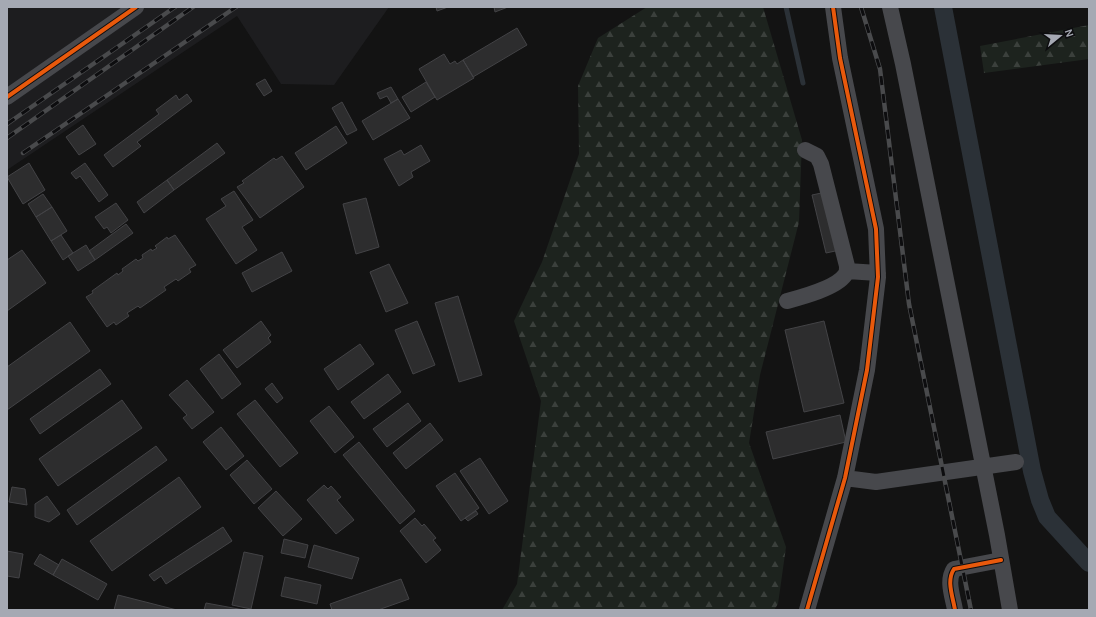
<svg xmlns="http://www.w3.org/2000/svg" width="1096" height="617" viewBox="0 0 1096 617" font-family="Karla,sans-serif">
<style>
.built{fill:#1d1d1f}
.forest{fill:url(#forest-firs)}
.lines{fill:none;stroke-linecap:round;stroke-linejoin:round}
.stream{stroke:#2b3137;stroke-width:5}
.canal{stroke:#2b3137;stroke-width:18}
.building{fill:#2d2d2e;stroke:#434346}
.minor{stroke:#47484c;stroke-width:16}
.rail-casing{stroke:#494a4c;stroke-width:4.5}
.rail{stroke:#0d0d0f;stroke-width:3;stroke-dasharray:9;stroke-linecap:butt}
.cycleway-casing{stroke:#0d0d0f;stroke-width:6}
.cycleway{stroke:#e8590c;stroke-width:4}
</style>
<defs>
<pattern id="forest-firs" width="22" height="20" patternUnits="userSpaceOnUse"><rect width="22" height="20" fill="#1d231e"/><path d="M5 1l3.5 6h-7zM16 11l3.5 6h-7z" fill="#3b403c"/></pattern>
</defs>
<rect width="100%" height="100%" fill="#131313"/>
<path class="built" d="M 7,7 L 389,7 L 334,85 L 281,84 L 237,16 L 7,170 Z"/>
<path class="forest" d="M 647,7 L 763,7 L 802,140 L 799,222 L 760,375 L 749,443 L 786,547 L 778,604 L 774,610 L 502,610 L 517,584 L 541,401 L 514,321 L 542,262 L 579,154 L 578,86 L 598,38 Z
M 1089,25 L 1089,59 L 984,73 L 980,46 Z"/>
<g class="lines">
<path class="stream" d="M 786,7 L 803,83"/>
<path class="canal" d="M 943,7 L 1032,471 L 1040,500 L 1047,517 L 1089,563"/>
</g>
<path class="building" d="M 436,7 L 448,7 L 437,11 Z
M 494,7 L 508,7 L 495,12 Z
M 517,28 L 527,45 L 473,77 L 463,60 Z
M 444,54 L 450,64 L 455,61 L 457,64 L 463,60 L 474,78 L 437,100 L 419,69 Z
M 265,79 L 272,91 L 264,96 L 256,84 Z
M 426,82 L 435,97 L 411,112 L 402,97 Z
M 391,87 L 398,99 L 391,103 L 387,96 L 380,99 L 377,93 Z
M 187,94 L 192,101 L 137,142 L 141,146 L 113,167 L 104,155 L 159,114 L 156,110 L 176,95 L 179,100 Z
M 398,99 L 410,118 L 373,140 L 362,121 Z
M 342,102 L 357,130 L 347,135 L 332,108 Z
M 83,125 L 96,144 L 79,155 L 66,137 Z
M 336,126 L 347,143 L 306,170 L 295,153 Z
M 217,143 L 225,153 L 174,190 L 167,180 Z
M 421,145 L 430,161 L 411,172 L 413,177 L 399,186 L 384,159 L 401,150 L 404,155 Z
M 282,156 L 304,187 L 260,218 L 237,187 L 244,183 L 242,181 L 274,158 L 276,160 Z
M 29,163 L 45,190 L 23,204 L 7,177 Z
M 85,163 L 108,195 L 99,202 L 80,176 L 76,179 L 71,173 Z
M 167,180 L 174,190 L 144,213 L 137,202 Z
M 234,191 L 253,220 L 242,227 L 257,250 L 236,264 L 206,219 L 226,206 L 221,199 Z
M 826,192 L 840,250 L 826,253 L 812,195 Z
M 43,194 L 52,207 L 36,217 L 28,204 Z
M 366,198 L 379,247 L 356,254 L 343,204 Z
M 116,203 L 128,220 L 111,233 L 107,227 L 104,229 L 95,217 Z
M 52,207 L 67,231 L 51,241 L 36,217 Z
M 126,224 L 133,233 L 95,260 L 89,251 Z
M 61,235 L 73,253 L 63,260 L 51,241 Z
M 175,235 L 196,265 L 189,269 L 191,272 L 178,281 L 176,279 L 164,287 L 166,290 L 140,308 L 138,306 L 127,313 L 129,316 L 116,325 L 114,322 L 107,327 L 86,297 L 93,293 L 92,291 L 117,273 L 118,275 L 123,271 L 122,269 L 136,259 L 138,261 L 143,258 L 142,255 L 151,249 L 152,251 L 157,248 L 155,246 L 167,237 L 168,239 Z
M 86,245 L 95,260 L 78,271 L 68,256 Z
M 22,250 L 46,283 L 7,311 L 7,260 Z
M 282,252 L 292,271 L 252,292 L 242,273 Z
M 389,264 L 408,303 L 386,312 L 370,272 Z
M 458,296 L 482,375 L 459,382 L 435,303 Z
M 261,321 L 271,335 L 268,338 L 271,342 L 237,368 L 223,350 Z
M 417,321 L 435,365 L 413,374 L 395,330 Z
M 824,321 L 844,403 L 804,412 L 785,330 Z
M 70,322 L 90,351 L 7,410 L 7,367 Z
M 360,344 L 374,364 L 338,390 L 324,369 Z
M 219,354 L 241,384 L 222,399 L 200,369 Z
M 100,369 L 111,384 L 40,434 L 30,419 Z
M 388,374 L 401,392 L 364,419 L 351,402 Z
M 187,380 L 214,412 L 192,429 L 183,418 L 187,415 L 169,395 Z
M 272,383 L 283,398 L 277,403 L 265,389 Z
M 122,400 L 142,428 L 58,486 L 39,459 Z
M 255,400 L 298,453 L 280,467 L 237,414 Z
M 408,403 L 421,421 L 387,447 L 373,429 Z
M 329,406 L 354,437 L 335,453 L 310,421 Z
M 840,415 L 846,442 L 773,459 L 766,432 Z
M 430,423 L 443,440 L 406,469 L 393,453 Z
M 221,427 L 244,456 L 226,470 L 203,442 Z
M 359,442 L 415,511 L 400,524 L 343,455 Z
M 156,446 L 167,460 L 77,525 L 67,510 Z
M 480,458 L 508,501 L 489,514 L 460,471 Z
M 247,460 L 272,489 L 254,504 L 230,475 Z
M 455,473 L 479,508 L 461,521 L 436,486 Z
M 179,477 L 201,507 L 112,571 L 90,541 Z
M 324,485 L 328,489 L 331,486 L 341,497 L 337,500 L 354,520 L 336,534 L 307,500 Z
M 12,487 L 25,489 L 27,505 L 9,502 Z
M 276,491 L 302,519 L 283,536 L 258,508 Z
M 47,496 L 60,514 L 49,522 L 35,517 L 35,504 Z
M 476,511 L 478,514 L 468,521 L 465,518 Z
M 415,518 L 422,526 L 424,524 L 436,538 L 433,540 L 441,550 L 426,563 L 400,531 Z
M 223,527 L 232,541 L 166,584 L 161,576 L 154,581 L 149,575 Z
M 284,539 L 308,545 L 305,558 L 281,553 Z
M 314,545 L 359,558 L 352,579 L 308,567 Z
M 7,551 L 23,554 L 19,578 L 7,576 Z
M 244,552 L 263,556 L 251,609 L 232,605 Z
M 40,554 L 59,565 L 53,575 L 34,564 Z
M 62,559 L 107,584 L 98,600 L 53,575 Z
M 285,577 L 321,585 L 317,604 L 281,596 Z
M 401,579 L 409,599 L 378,610 L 332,610 L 330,604 Z
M 118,595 L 177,610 L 114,610 Z
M 206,603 L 244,610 L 204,610 Z"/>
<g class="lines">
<path class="minor" d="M 890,7 L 903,64 L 997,535 L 1010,610
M 7,97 L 136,7
M 847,271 L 878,273
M 787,301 C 802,297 836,288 845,275 C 847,273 847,269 847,266 L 821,164 L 817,156 L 805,150
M 845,478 L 876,482 L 1016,462
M 807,610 L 845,478 L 867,370 L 878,277 L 876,229 L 840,58 L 833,7
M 955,610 C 953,597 946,581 954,569 L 1001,560"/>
<g class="rail-casing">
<path id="rail" d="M 861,7 L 880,69 L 909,304 L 971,610
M 7,124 L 175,7
M 7,138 L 193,7
M 23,153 L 236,7"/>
</g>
<use href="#rail" class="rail"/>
<g class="cycleway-casing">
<path id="cycleway" d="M 7,97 L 136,7
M 807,610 L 845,478 L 867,370 L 878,277 L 876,229 L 840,58 L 833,7
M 955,610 C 953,597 946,581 954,569 L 1001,560"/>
</g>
<use href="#cycleway" class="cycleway"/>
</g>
<rect width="1096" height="617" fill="none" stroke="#a5a9b3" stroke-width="16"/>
<g transform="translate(1060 36) rotate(72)" stroke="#0d0d0f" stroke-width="3" paint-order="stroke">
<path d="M0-3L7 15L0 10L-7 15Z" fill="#a5a9b3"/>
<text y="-6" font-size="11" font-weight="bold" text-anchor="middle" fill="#a5a9b3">N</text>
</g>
</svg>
